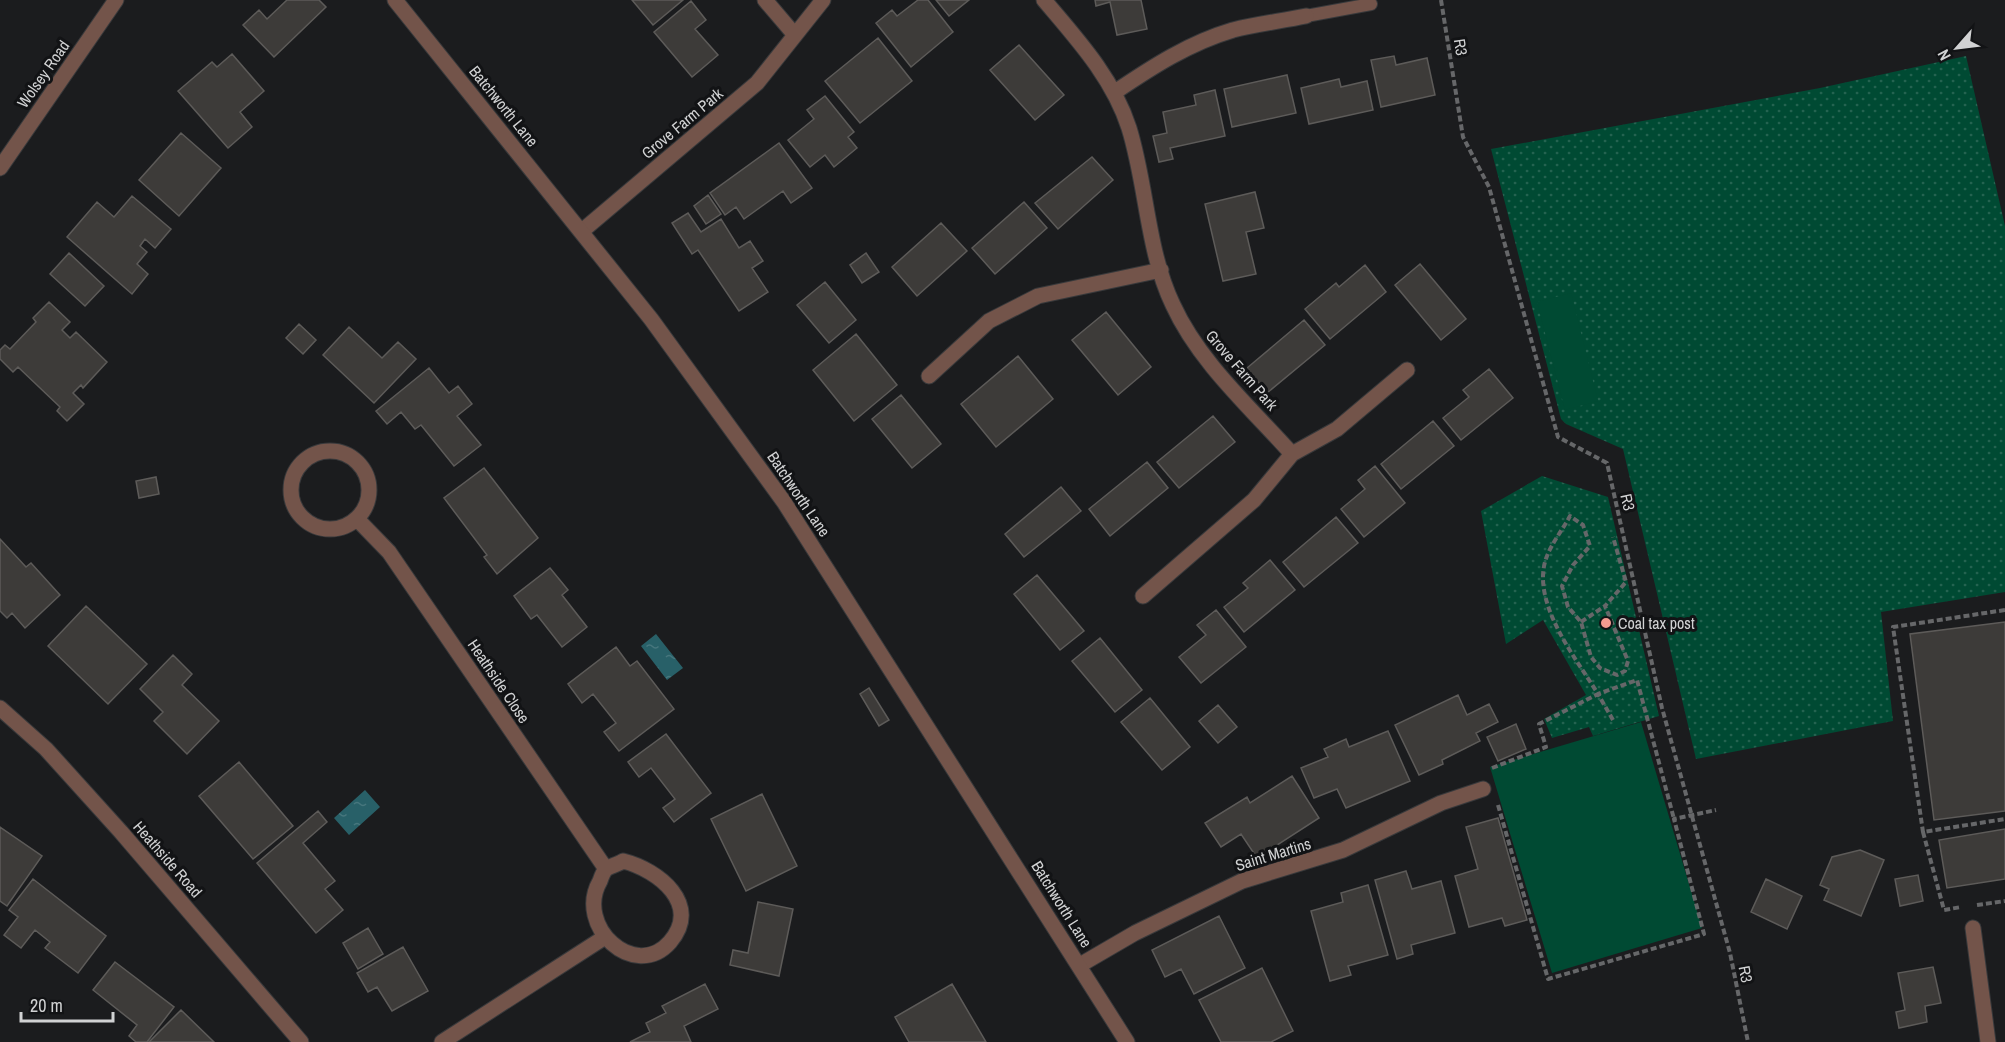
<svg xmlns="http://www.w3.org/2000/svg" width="2005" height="1042" viewBox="0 0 2005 1042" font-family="'Archivo Narrow',sans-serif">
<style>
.grass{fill:url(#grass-dots)}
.pitch{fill:#004a33}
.water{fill:url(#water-ripples)}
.building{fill:#3d3b39;stroke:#5d5b59;stroke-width:1.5}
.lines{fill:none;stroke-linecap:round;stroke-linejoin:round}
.service-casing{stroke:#38393b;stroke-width:14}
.minor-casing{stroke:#38393b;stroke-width:17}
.tertiary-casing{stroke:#38393b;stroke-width:17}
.path{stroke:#666769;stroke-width:4;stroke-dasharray:6 3;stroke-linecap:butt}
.service{stroke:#73544a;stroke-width:12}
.minor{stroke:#73544a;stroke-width:15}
.tertiary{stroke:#73544a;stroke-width:15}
.poi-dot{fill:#f59c91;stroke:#121315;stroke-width:2}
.labels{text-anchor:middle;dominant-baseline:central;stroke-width:6;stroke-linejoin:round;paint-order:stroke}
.street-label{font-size:16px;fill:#d1d2d3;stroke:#121315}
.poi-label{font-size:16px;fill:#d1d2d3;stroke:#121315;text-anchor:start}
</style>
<defs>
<pattern id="grass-dots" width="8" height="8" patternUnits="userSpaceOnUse" patternTransform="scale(1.5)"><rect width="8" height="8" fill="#004a33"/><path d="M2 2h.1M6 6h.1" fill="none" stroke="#246350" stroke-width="1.8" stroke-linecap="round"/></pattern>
<pattern id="water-ripples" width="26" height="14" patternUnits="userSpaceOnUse" patternTransform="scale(1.5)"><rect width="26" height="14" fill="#286068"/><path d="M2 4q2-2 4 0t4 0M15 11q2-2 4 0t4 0" fill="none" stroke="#46767d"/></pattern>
</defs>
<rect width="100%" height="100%" fill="#1b1c1e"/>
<path class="grass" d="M 1966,56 L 2005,226 L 2005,592 L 1881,612 L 1893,721 L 1696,759 L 1623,449 L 1566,424 L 1561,419 L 1491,149 L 1820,88 Z
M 1542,476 L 1608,497 L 1659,716 L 1593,736 L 1589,727 L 1552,738 L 1544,719 L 1586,695 L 1543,620 L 1506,644 L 1481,511 Z"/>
<path class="pitch" d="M 1571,293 L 1598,401 L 1565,410 L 1537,302 Z
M 1641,722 L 1702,928 L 1552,973 L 1490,767 Z"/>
<path class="water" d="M 656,634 L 683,668 L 667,680 L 641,646 Z
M 365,790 L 380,807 L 349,835 L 334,818 Z"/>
<path class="building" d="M 287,0 L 319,0 L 326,7 L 274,57 L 243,25 L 259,10 L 267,19 Z
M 632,0 L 683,0 L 653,25 Z
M 918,0 L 928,0 L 953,32 L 911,67 L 876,23 L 892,10 L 897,16 Z
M 936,0 L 969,0 L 949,16 Z
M 1095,0 L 1141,0 L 1147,29 L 1117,35 L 1110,2 L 1096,6 Z
M 691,1 L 706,20 L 695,29 L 718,55 L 692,77 L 654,32 Z
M 878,38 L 912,81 L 860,123 L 825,81 Z
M 1019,45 L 1064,95 L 1035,120 L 990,70 Z
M 232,54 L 264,91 L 240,112 L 252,127 L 228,148 L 178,91 L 212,62 L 217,67 Z
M 1394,56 L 1396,65 L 1427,58 L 1435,95 L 1381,107 L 1371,60 Z
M 1287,75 L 1296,113 L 1232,127 L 1224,89 Z
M 1339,79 L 1341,87 L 1367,81 L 1373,110 L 1309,124 L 1301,88 Z
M 1215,90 L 1225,136 L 1170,148 L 1173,159 L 1159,162 L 1153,136 L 1167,133 L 1163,112 L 1196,105 L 1194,95 Z
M 825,96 L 854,132 L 848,137 L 857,148 L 834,167 L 825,155 L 810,167 L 788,140 L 814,119 L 807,110 Z
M 181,133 L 221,168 L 179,216 L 139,180 Z
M 779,143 L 812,188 L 791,203 L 783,191 L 744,219 L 736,207 L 725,215 L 710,193 Z
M 1092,157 L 1113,180 L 1058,229 L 1035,203 Z
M 1255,192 L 1264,228 L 1246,232 L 1256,274 L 1223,281 L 1205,204 Z
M 708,195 L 721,214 L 706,224 L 694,206 Z
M 132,196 L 171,229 L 155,248 L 145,239 L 140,246 L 147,252 L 137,264 L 148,274 L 132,294 L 67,237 L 97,202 L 114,217 Z
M 1024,202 L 1047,228 L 995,274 L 972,248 Z
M 688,213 L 701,232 L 721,219 L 739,248 L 750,241 L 763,261 L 752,268 L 768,292 L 739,311 L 698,250 L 692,254 L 672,223 Z
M 941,223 L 967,251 L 917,296 L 892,267 Z
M 69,253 L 104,286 L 85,306 L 50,274 Z
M 866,253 L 879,272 L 862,283 L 850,265 Z
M 1420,264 L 1466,319 L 1441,340 L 1395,285 Z
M 1365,265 L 1386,292 L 1330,339 L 1305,309 L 1336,283 L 1339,287 Z
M 825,282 L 856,320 L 829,343 L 797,305 Z
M 49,302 L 70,322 L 62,330 L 70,338 L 76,332 L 107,362 L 83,388 L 81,385 L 73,393 L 84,404 L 67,421 L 57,411 L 60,407 L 18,367 L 13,372 L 0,359 L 0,350 L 5,345 L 10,349 L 36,322 L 33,318 Z
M 1106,312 L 1151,367 L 1118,395 L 1072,340 Z
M 1304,320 L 1325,345 L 1267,393 L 1247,368 Z
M 299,324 L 316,340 L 303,354 L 286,338 Z
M 349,327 L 382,358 L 398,342 L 416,359 L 374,403 L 323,355 Z
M 856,334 L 897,385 L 854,421 L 813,370 Z
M 1018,356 L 1053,399 L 996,447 L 961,404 Z
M 429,368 L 449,393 L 458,386 L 472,404 L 457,416 L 481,445 L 454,466 L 421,425 L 415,429 L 401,412 L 387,424 L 376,411 Z
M 1489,369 L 1513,398 L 1461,440 L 1443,418 L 1469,397 L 1463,390 Z
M 901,395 L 941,444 L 912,468 L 872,419 Z
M 1213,416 L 1235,442 L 1179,488 L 1157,462 Z
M 1433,421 L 1454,446 L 1401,489 L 1381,464 Z
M 1147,462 L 1168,488 L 1110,536 L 1089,509 Z
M 1375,466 L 1405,503 L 1364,537 L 1341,509 L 1365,489 L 1358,480 Z
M 484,468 L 538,538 L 497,574 L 484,557 L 487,555 L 444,498 Z
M 156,477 L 159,494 L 139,498 L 136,481 Z
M 1061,487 L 1081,511 L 1024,557 L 1005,534 Z
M 1336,517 L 1358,543 L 1304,587 L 1283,562 Z
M 0,539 L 26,567 L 31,563 L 60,595 L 25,628 L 12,613 L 7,618 L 0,611 Z
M 1270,560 L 1295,590 L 1244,632 L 1224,607 L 1248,588 L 1243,583 Z
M 550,568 L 568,590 L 562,595 L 587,627 L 562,647 L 537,615 L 531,619 L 514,596 Z
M 1037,575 L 1084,631 L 1060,650 L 1014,594 Z
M 86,606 L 147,664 L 108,704 L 48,646 Z
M 1216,610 L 1246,647 L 1201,683 L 1179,657 L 1206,635 L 1197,625 Z
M 2005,622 L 2005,811 L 1934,820 L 1910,634 Z
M 1100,638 L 1142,690 L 1115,712 L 1072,661 Z
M 616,647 L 630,666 L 637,661 L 674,709 L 619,751 L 604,732 L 616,723 L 593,694 L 582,703 L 568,684 Z
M 173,655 L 192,674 L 182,685 L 219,721 L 187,754 L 154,721 L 163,712 L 140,689 Z
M 869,688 L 889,720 L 879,726 L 860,694 Z
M 1458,695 L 1467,715 L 1489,704 L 1498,722 L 1476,733 L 1480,741 L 1442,760 L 1443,764 L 1419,775 L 1395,725 Z
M 1150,698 L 1190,747 L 1162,770 L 1121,722 Z
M 1218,705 L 1237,727 L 1218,743 L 1199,721 Z
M 1516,724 L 1526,749 L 1498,761 L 1487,737 Z
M 1388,731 L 1410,781 L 1346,808 L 1337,789 L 1314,798 L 1301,768 L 1328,757 L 1324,749 L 1346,739 L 1349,747 Z
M 666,734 L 711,793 L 674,822 L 663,808 L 675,799 L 651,768 L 639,777 L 628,762 Z
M 239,762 L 293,826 L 253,859 L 199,796 Z
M 1292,776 L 1319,818 L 1257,858 L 1241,834 L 1221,847 L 1205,823 L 1247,797 L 1250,803 Z
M 762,794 L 797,866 L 746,891 L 711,819 Z
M 318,811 L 327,822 L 303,843 L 335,881 L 325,889 L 343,910 L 316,933 L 257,863 Z
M 1498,818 L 1527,920 L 1505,926 L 1502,918 L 1469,927 L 1455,876 L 1478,869 L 1466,827 Z
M 0,827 L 42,856 L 7,906 L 0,901 Z
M 2005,829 L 2005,879 L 1947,888 L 1939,840 Z
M 1860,850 L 1884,860 L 1861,916 L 1824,900 L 1829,889 L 1820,885 L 1832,857 Z
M 1406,871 L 1412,889 L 1441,881 L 1455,933 L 1411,945 L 1413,954 L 1397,959 L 1375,880 Z
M 1918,875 L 1923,901 L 1900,906 L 1895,879 Z
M 33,879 L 106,936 L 78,973 L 45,948 L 50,942 L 35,930 L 21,948 L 4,935 L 18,917 L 9,910 Z
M 1766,879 L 1802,896 L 1787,929 L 1751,912 Z
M 1368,885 L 1388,955 L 1348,966 L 1351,975 L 1330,981 L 1311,911 L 1343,902 L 1341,893 Z
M 758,902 L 793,909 L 779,976 L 730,965 L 733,950 L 748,953 Z
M 1219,916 L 1245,968 L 1194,994 L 1181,969 L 1165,977 L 1152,950 Z
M 368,928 L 383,954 L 358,969 L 343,943 Z
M 403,947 L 428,991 L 392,1011 L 377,987 L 368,992 L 357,973 Z
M 115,962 L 174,1007 L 147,1042 L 136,1042 L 129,1036 L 137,1025 L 93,990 Z
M 1933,967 L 1941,1003 L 1925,1006 L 1927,1022 L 1899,1028 L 1896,1012 L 1905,1010 L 1898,973 Z
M 1262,968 L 1293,1031 L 1271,1042 L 1221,1042 L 1199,1000 Z
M 705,984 L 718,1009 L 684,1026 L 691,1042 L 630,1042 L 650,1032 L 646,1023 L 666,1013 L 662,1006 Z
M 952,984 L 986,1042 L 909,1042 L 895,1017 Z
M 181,1010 L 214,1042 L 149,1042 Z"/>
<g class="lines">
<g class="service-casing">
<path id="service" d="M 1306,16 L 1371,4"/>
</g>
<g class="minor-casing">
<path id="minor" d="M 765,0 L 794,34
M 1044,0 C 1077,39 1113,78 1129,128 C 1147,186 1147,251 1173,305 C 1199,362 1251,408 1292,454
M 1115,92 C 1152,67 1189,43 1233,30 C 1257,24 1282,21 1306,16
M 0,168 L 116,0
M 582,231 L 757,83 L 823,0
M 929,376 L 989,321 L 1038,296 L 1161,270
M291 490a39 39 0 1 1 78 0a39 39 0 1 1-78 0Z
M 357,519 L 389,552 L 606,869
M 1143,596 L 1254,500 L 1292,454 L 1337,429 L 1407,370
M 0,708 L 46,749 L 121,832 L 301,1042
M 623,861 C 659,870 702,905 670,942 C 635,982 574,926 600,881 C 601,878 604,871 606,869 C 610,866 619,864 623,861 Z
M 1973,928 L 1988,1042
M 1080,965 L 1135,933 L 1242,881 L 1343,850 L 1441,803 L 1483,789
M 442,1042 L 605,937"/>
</g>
<g class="tertiary-casing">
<path id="tertiary" d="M 395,0 L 651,319 L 784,502 L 1127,1042"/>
</g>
<path class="path" d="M 1441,0 L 1463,137 L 1489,187 L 1558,437 L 1607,463 L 1662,708 L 1730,953 L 1748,1042
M 2005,610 L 1893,627 L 1923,832 L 2005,819
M 1581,622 L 1605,606
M 1613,720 L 1598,694 L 1637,680 L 1674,819
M 1492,768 L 1546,747 L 1539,724 L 1598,694 C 1576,658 1529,601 1547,556 C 1552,543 1563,529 1570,516 L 1583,525 L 1590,546 L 1573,565 L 1562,586 L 1568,607 L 1581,622 L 1591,657 L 1600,668 L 1617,675 L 1625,671 L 1628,661 L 1605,606 L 1626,582 L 1613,537
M 1498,805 L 1548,979 L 1704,934 L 1674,819 L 1716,810
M 1923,832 L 1944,910 L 1961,907
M 1977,905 L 2005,901"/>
<use href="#service" class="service"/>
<use href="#minor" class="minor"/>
<use href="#tertiary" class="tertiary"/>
</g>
<circle class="poi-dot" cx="1606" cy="623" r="6"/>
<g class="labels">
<g class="street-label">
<text transform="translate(1461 47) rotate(81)">R3</text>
<text transform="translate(43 74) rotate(-55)">Wolsey Road</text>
<text transform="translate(504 106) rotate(51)">Batchworth Lane</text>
<text transform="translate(682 123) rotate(-40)">Grove Farm Park</text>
<text transform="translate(1242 370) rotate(49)">Grove Farm Park</text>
<text transform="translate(799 494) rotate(56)">Batchworth Lane</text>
<text transform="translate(1628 502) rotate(77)">R3</text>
<text transform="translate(499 681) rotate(56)">Heathside Close</text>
<text transform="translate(1273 854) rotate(-17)">Saint Martins</text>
<text transform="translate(168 859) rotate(49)">Heathside Road</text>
<text transform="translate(1062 904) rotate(58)">Batchworth Lane</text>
<text transform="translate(1746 974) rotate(79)">R3</text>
</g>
<g class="poi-label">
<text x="1618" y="623">Coal tax post</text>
</g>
</g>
<g transform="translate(1957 48) rotate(242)" stroke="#121315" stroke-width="4.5" paint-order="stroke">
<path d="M0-4.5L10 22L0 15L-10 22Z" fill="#d1d2d3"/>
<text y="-9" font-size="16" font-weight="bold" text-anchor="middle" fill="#d1d2d3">N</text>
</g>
<path d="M21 1012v9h92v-9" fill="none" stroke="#d1d2d3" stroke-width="3"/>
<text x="30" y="1012" font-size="18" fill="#d1d2d3" stroke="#121315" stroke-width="4.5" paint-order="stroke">20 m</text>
</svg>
